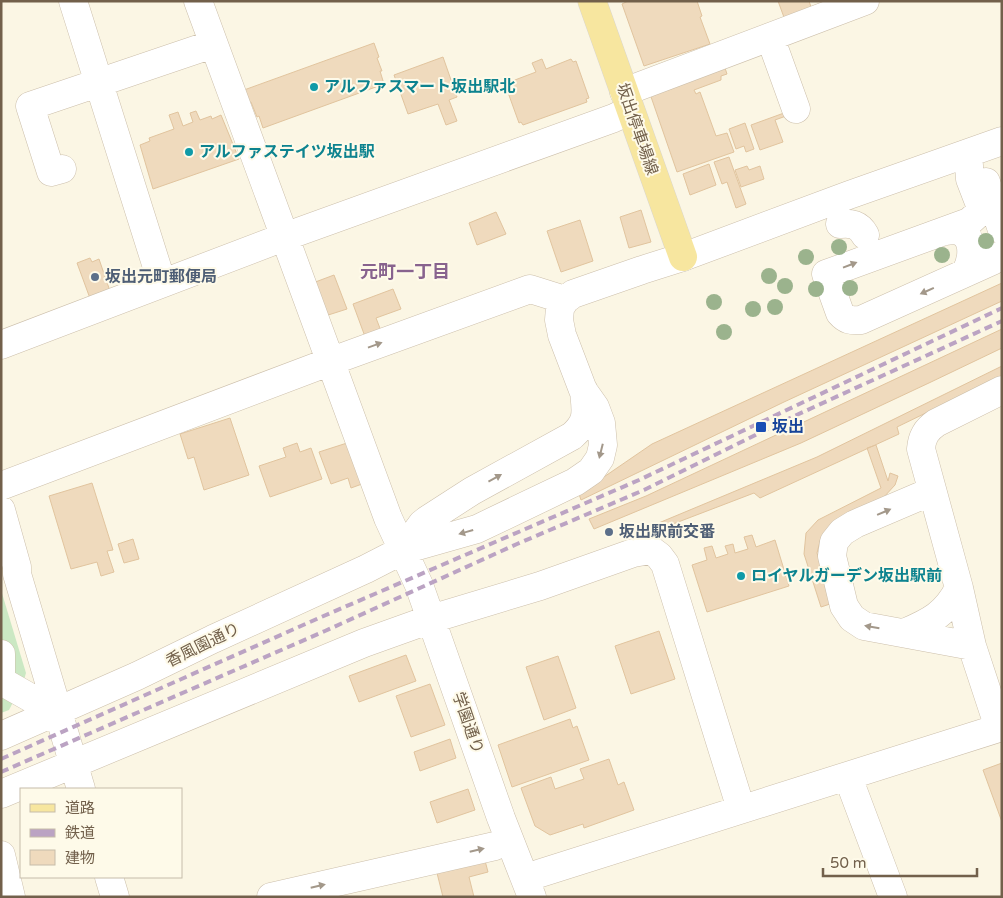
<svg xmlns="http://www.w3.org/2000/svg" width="1003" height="898" viewBox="0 0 1003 898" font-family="'Varela Round','Noto Sans JP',sans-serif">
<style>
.green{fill:#cbe8c3}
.building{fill:#efdabd;stroke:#e1c49e}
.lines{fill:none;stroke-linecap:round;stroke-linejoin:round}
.minor-casing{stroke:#ccbfab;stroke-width:29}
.major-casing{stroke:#dad6d0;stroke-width:29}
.minor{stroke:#fff;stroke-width:28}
.major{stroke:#f7e69f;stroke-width:28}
.rail{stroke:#bba3c3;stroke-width:4;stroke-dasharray:8 5;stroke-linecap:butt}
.tree{fill:#9bb38d}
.oneway{fill:#a3988a}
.culture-dot{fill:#0f9aa8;stroke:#fefae9;stroke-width:2}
.service-dot{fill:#5c6f8a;stroke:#fefae9;stroke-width:2}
.transit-dot{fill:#1a4fb4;stroke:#fefae9;stroke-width:2}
.labels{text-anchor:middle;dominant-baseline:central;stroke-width:4;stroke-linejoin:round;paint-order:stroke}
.culture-label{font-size:16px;font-weight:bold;fill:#0d838f;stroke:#fefae9;text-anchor:start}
.street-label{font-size:16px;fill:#72604b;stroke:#fefae9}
.service-label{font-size:16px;font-weight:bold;fill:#4e5e75;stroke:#fefae9;text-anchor:start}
.transit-label{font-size:16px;font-weight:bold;fill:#164399;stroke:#fefae9;text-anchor:start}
.neighbourhood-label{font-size:18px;font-weight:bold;fill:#88638e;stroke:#fefae9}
</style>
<rect width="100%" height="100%" fill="#fbf6e4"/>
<path class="green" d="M 1,590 L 26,673 L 23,683 L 9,710 L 1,713 Z"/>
<path class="building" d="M 628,1 L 697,1 L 702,16 L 700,17 L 710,44 L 644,66 L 622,4 Z
M 778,1 L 809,1 L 812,10 L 785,20 Z
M 374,43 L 379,57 L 377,58 L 382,71 L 380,71 L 384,84 L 263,128 L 259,116 L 257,117 L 251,102 L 249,103 L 244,90 Z
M 443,57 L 457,97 L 449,100 L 457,121 L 446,125 L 438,104 L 408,114 L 394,75 Z
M 542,59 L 546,69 L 571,59 L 573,62 L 576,61 L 589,98 L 586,99 L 587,102 L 523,125 L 521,122 L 519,123 L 506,87 L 508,86 L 507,83 L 536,72 L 532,63 Z
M 724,65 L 727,74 L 721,76 L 721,80 L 694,90 L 696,94 L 700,92 L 716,136 L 727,133 L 734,152 L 677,172 L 649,91 Z
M 196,111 L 200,120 L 211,116 L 212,119 L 221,115 L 239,159 L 153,189 L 140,145 L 150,141 L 149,138 L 174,129 L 169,115 L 178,112 L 183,126 L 193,122 L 190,113 Z
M 784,113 L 786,116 L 775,120 L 783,142 L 760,150 L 751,125 Z
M 745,123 L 754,149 L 746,152 L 744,146 L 736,149 L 729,129 Z
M 729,157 L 746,204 L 736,208 L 727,182 L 722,184 L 714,162 Z
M 709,164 L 716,185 L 690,195 L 683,174 Z
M 747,166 L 749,170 L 760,166 L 764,179 L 741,187 L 735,170 Z
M 641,210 L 651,242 L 629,248 L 620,217 Z
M 496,212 L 506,234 L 477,245 L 469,223 Z
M 580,220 L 593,261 L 561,272 L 547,231 Z
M 90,258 L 92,262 L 99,259 L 111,294 L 91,301 L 77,263 Z
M 334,275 L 347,309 L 322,317 L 310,284 Z
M 1002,283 L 1002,301 L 784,402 L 581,500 L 579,494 L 652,444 Z
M 393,289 L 401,309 L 376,318 L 383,336 L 367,342 L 353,304 Z
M 1002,329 L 1002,348 L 931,382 L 801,443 L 594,529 L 589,519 L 646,496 Z
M 1002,366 L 1002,376 L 897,427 L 899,434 L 760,498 L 754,493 L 639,537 L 637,532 L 817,457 Z
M 230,418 L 249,475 L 204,490 L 194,457 L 188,459 L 180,434 Z
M 297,443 L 300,452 L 311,448 L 322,479 L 270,497 L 259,466 L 286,457 L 283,448 Z
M 347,443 L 362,484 L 351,488 L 348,478 L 331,484 L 319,452 Z
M 876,445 L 888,481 L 890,473 L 898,476 L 895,485 L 883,498 L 826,532 L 820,541 L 817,553 L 833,603 L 821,607 L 804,554 L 806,533 L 818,520 L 881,488 L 867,448 Z
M 92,483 L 113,550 L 107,551 L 114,572 L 101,576 L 97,562 L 71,569 L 49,496 Z
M 752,535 L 756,547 L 775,540 L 789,586 L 707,612 L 692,565 L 707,560 L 704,548 L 712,546 L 716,558 L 728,554 L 725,546 L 733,544 L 735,553 L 748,549 L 744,537 Z
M 133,539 L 139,559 L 124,563 L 118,544 Z
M 659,631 L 675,679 L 631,694 L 615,646 Z
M 406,655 L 416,681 L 359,702 L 349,676 Z
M 558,656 L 576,708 L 544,720 L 526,667 Z
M 430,684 L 445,725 L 411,737 L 396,696 Z
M 570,719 L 573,728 L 577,726 L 589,760 L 512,787 L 498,745 Z
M 450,739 L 456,758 L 420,771 L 414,752 Z
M 609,759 L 618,785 L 624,782 L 634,810 L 584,828 L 583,824 L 550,835 L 535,826 L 521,788 L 551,777 L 555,789 L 584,779 L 580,769 Z
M 1002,763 L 1002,822 L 983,770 Z
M 468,789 L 475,810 L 437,823 L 430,802 Z
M 483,853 L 488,872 L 469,877 L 474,897 L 443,897 L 435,865 Z"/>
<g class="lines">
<g class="minor-casing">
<path id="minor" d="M 73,1 L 162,283
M 198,1 L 388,518 L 419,585 L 501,818 L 532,897
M 770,37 L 796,109
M 624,92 L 865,1
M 968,153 L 970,179 L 980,205 L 980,212 L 969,222 L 826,274 L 840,313 C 846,320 851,321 861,320 L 992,261 L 1002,254
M 62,169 L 51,172 L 30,106 L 213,44
M 986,182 L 1002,230
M 840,224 C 851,223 859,224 865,235
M 941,232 C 947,231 955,229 961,232 C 976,240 972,262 965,273
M 1,345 L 284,237 L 614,118 L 630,110
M 1,486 L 329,362 L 530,289 L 565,300
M 932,491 L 855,524 L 842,532 L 834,542 L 832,556 L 844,606 L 852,618 L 864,626 L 972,646
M 1,510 L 17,567 L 17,574 L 81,789
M 403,550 L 422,524 L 427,520 L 472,491 L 572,436 C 589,421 586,412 584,391
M 904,633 C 930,622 946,614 959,588
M 1,654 L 1,676
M 1,681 L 31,698
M 999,728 L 972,646 L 959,588 L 921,449 C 922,437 926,430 936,423 L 1002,390
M 1,736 L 137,676 L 213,639 L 366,569 L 403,550 L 477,529 L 575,482 L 591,471 L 600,458 L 603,445 L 601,423 L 595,407 L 583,390 L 562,335 L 559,320 L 560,308 L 565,300 L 573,294 L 642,270 L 683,257 L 849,195 L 1002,141
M 848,777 L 893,897
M 1,794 L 364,643 L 431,619 L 540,586 L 633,553 L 651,550 L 659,556 L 665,564 L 741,809
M 1,855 L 11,897
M 109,877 L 115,897
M 525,878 L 1002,727
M 271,897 L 495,846 L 509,840"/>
</g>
<g class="major-casing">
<path id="major" d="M 592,1 L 683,257"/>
</g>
<use href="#minor" class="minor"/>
<use href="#major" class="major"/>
<path class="rail" d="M 1,759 L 319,618 L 639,480 L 1002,308
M 1,772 L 325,631 L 517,544 L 644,490 L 790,418 L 1002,321"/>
</g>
<g class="tree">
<circle cx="986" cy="241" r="8"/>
<circle cx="839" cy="247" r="8"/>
<circle cx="942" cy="255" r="8"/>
<circle cx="806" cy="257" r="8"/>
<circle cx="769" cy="276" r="8"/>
<circle cx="785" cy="286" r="8"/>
<circle cx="850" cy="288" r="8"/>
<circle cx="816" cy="289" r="8"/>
<circle cx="714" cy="302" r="8"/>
<circle cx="775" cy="307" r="8"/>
<circle cx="753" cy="309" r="8"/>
<circle cx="724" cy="332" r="8"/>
</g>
<defs><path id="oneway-solid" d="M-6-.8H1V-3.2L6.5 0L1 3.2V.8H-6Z" transform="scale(1.25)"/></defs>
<g class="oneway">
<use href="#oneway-solid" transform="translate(850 265) rotate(-21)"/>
<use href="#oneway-solid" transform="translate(927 291) rotate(156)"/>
<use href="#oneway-solid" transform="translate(375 345) rotate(-20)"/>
<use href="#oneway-solid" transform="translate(601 451) rotate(104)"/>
<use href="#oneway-solid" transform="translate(495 478) rotate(-29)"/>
<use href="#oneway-solid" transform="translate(884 512) rotate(-23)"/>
<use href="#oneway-solid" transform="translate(466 532) rotate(164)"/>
<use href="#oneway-solid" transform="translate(872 627) rotate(-170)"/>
<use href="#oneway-solid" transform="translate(477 850) rotate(-13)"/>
<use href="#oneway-solid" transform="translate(318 886) rotate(-13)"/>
</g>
<g class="culture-dot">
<circle cx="314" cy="87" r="5"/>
<circle cx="189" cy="152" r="5"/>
<circle cx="741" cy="576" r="5"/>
</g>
<g class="service-dot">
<circle cx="95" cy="277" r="5"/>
<circle cx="609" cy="532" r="5"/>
</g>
<rect class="transit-dot" x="755" y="421" width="12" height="12" rx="2.5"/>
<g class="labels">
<g class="culture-label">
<text x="324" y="87">アルファスマート坂出駅北</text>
<text x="199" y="152">アルファステイツ坂出駅</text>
<text x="751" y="576">ロイヤルガーデン坂出駅前</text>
</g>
<g class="street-label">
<text transform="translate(637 129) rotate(71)">坂出停車場線</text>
<text transform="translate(203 645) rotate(-26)">香風園通り</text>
<text transform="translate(468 723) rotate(71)">学園通り</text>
</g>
<g class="service-label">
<text x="105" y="277">坂出元町郵便局</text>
<text x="619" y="532">坂出駅前交番</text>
</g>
<g class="transit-label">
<text x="772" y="427">坂出</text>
</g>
<g class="neighbourhood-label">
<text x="405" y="272">元町一丁目</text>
</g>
</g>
<rect width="1003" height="898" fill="none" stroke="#72604b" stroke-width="5"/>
<rect x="20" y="788" width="162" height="90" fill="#fefae9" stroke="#c6bcaa"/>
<rect x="30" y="804" width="25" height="8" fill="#f7e69f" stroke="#c6bcaa"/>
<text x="65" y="813" font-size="15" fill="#72604b">道路</text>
<rect x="30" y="829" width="25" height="8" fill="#bba3c3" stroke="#c6bcaa"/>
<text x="65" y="838" font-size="15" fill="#72604b">鉄道</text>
<rect x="30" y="850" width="25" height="15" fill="#efdabd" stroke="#c6bcaa"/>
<text x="65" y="863" font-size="15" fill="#72604b">建物</text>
<path d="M823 868v8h154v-8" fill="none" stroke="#72604b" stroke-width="2.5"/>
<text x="830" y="868" font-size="15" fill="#72604b" stroke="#fefae9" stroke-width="4" paint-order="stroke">50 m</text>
</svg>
